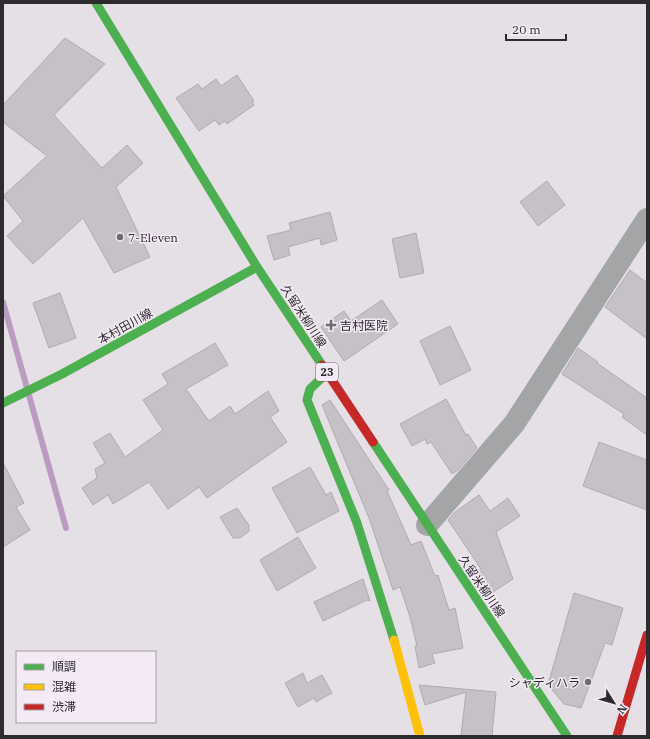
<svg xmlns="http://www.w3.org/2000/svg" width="650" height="739" viewBox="0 0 650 739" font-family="'IBM Plex Serif','Noto Sans JP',serif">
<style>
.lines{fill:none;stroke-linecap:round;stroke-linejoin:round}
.stream{stroke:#bb9cc1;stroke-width:6}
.building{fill:#c5c1c6;stroke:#afabb0}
.street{stroke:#a4a5a6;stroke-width:22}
.fast{stroke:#4caf50;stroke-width:9}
.slow{stroke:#ffc107;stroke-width:9}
.jam{stroke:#c62828;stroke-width:9}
.poi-dot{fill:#6e6a6f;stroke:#f4eaf6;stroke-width:1.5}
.labels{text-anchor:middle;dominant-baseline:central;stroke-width:3;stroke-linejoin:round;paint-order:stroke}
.shield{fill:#f4eaf6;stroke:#69646b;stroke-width:1}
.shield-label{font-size:11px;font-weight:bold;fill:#2e2b2f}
.poi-label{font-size:12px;fill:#2e2b2f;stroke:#f4eaf6;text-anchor:start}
.street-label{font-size:12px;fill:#2e2b2f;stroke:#f4eaf6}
</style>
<rect width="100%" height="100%" fill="#e5e0e5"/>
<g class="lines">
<path class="stream" d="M 3,302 L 66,528"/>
</g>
<path class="building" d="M 65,38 L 105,64 L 54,115 L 102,168 L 127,145 L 143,163 L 116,187 L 150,257 L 114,273 L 83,218 L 33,264 L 7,236 L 23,221 L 3,196 L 47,156 L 3,122 L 3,105 Z
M 237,75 L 254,101 L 252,102 L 254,105 L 227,124 L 225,121 L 219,125 L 215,120 L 199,131 L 176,98 L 198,84 L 202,89 L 216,79 L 221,86 Z
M 547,181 L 565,205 L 538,226 L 520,202 Z
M 330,212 L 337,240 L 321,245 L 320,238 L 288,247 L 290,255 L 274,260 L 267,236 L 291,230 L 289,223 Z
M 416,233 L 424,273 L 400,278 L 392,239 Z
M 630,270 L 647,283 L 647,339 L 605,307 Z
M 60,293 L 76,338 L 49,348 L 33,303 Z
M 382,300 L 398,324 L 344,361 L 321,327 L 344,311 L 351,321 Z
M 450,326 L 471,370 L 440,385 L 420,341 Z
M 215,343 L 228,365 L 186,389 L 209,421 L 230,406 L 235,414 L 268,391 L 279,411 L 270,417 L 287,442 L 207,498 L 199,487 L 168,509 L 149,482 L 113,504 L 108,495 L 93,505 L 82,488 L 97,478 L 95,469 L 105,463 L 93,443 L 110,433 L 125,457 L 163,430 L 143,400 L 168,384 L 162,374 Z
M 578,348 L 598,362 L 597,363 L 647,398 L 647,435 L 622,417 L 624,414 L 562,374 Z
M 446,399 L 466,435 L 468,434 L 477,448 L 458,470 L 452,474 L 431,442 L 427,444 L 425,439 L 412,446 L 400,424 Z
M 330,400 L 389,490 L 387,491 L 411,545 L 421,541 L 435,576 L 438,575 L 449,610 L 455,608 L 463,648 L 432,654 L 435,663 L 419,668 L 415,646 L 417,646 L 410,617 L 400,587 L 393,590 L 369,518 L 322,405 Z
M 599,442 L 647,460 L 647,510 L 583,486 Z
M 3,463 L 24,503 L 16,507 L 30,530 L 3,547 Z
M 310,467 L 326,495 L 331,492 L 339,511 L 297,533 L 272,488 Z
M 479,495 L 490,511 L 508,498 L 520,516 L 496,532 L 513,579 L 490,594 L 478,571 L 481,569 L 448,520 L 455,512 Z
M 237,508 L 249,525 L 249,531 L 240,538 L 233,538 L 220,517 Z
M 298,537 L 316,568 L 277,591 L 260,560 Z
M 363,579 L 370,601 L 367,600 L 323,621 L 314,602 Z
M 574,593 L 623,608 L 612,645 L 605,643 L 581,708 L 564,704 L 548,685 Z
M 303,673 L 307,683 L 322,675 L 332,693 L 316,702 L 314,698 L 298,707 L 285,683 Z
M 419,685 L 496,692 L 492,736 L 461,736 L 466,692 L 425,705 Z"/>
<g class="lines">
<path class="street" d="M 427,525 L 514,424 L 647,219"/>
<path class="fast" d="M 96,3 L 257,267 L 322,365
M 327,373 L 310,389 L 307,400 L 357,523 L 394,640
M 3,403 L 62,374 L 257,267
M 373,442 L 567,736"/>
<path class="slow" d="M 394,640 L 420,736"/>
<path class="jam" d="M 322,365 L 373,442
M 617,736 L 647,635"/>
</g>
<g class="poi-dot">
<circle cx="120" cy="237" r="4"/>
<path d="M329 319h4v4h4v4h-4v4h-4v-4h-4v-4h4z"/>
<circle cx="588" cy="682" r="4"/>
</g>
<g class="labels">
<rect class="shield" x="316" y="363" width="22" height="18" rx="3"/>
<g class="shield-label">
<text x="327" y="372">23</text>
</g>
<g class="poi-label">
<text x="128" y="237">7-Eleven</text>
<text x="340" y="325">吉村医院</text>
<text x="580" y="682" text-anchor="end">シャディハラ</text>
</g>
<g class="street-label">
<text transform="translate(304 316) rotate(57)">久留米柳川線</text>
<text transform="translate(125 326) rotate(-29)">本村田川線</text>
<text transform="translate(482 586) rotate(56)">久留米柳川線</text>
</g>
</g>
<rect width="650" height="739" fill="none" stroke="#2e2b2f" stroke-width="8"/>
<rect x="16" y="651" width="140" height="72" fill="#f4eaf6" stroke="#a59ea6"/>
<rect x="24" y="664" width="20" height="6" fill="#4caf50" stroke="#a59ea6"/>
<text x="52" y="671" font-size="12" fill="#2e2b2f">順調</text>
<rect x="24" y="684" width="20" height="6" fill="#ffc107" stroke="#a59ea6"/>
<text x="52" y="691" font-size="12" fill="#2e2b2f">混雑</text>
<rect x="24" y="704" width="20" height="6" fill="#c62828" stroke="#a59ea6"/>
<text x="52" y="711" font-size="12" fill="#2e2b2f">渋滞</text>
<g transform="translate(614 703) rotate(127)" stroke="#f4eaf6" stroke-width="3" paint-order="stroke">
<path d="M0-3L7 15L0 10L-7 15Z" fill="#2e2b2f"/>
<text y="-6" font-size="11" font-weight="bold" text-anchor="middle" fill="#2e2b2f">N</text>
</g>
<path d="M506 34v6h60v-6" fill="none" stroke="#2e2b2f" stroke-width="2"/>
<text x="512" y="34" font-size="12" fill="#2e2b2f" stroke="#f4eaf6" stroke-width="3" paint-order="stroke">20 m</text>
</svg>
